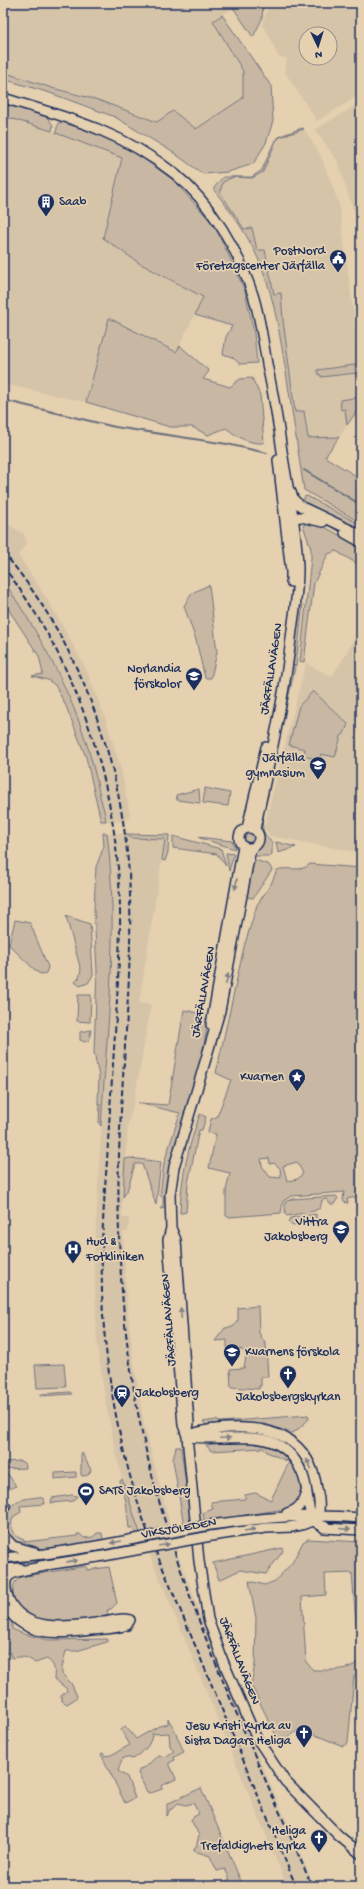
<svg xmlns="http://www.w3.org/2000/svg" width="364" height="1889" viewBox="0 0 364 1889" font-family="'Gochi Hand',sans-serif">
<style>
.built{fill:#d6c4a9;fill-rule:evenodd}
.green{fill:#c8b8a3;stroke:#727480;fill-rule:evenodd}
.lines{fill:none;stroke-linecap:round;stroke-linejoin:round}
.stream{stroke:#6b6f7e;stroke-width:2}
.secondary-casing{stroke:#1b2f5e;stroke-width:12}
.secondary{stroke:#e5d0af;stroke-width:9}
.rail{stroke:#1b2f5e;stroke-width:2;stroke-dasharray:6 3;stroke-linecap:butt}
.secondary-bridge-casing{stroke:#1b2f5e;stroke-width:12;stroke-linecap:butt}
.secondary-bridge{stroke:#e5d0af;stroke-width:9}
.oneway{fill:#808086}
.labels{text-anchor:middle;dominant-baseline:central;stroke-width:3.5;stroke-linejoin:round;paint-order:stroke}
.poi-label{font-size:13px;fill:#1b2f5e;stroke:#e5d0af;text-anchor:end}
.street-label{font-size:13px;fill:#1b2f5e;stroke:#e5d0af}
</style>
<rect width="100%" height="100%" fill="#e5d0af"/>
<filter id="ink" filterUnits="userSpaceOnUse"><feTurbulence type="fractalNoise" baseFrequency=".025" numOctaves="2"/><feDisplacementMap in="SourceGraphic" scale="8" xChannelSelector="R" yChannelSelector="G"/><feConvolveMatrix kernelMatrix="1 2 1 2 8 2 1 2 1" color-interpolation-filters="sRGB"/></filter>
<g filter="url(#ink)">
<path class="built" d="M 3,3 L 230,3 L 233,8 L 213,21 L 243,71 L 243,98 L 196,129 L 173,111 L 157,122 L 98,100 L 52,88 L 3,72 Z
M 269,3 L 361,3 L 361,94 L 317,121 L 284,71 L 287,59 L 278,56 L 269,35 L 262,25 ZM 306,34 L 330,34 L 330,58 L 306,58 Z
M 361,102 L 361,220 L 357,221 L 337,160 L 315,130 Z
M 3,116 L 52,131 L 122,158 L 103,238 L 139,263 L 203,297 L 176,353 L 109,318 L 86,402 L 3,384 Z
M 304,129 L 321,156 L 339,204 L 361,371 L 361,406 L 325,457 L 298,439 L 283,320 L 281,294 L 274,294 L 265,250 L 257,251 L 252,228 L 244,229 L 220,192 L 223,182 L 233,177 L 252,178 L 263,172 L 276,141 L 280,137 Z
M 3,521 L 24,534 L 27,543 L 18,555 L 51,605 L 86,669 L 105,717 L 121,769 L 130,815 L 126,822 L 106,821 L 96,776 L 83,733 L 66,688 L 45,646 L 3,580 Z
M 361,628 L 361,853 L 270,836 L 264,827 L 306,663 L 332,677 Z
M 107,833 L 126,834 L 131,838 L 165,839 L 139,1003 L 151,1005 L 134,1102 L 128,1124 L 123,1197 L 122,1200 L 122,1218 L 129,1218 L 128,1232 L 123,1232 L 126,1291 L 132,1350 L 144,1425 L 178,1556 L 235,1701 L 314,1886 L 287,1886 L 135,1519 L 121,1475 L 107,1410 L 97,1344 L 94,1262 L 112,929 L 111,867 Z"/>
<path class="green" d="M 230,3 L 263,3 L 262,19 L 253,37 Z
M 222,15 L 271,86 L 273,121 L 266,143 L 253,164 L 228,172 L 203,174 L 174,153 L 115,117 L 50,93 L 3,79 L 3,72 L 52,88 L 98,100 L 157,122 L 173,111 L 196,129 L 243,98 L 243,71 L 213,21 Z
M 3,103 L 47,117 L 53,125 L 52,131 L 3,116 Z
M 67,122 L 124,145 L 172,179 L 215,226 L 245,291 L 254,333 L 257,363 L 240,364 L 232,357 L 223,354 L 226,337 L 232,326 L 195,315 L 203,297 L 139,263 L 103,238 L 122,158 L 56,133 L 58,123 Z
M 302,128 L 304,129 L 280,137 L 276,141 L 263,172 L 252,178 L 233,177 L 223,182 L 220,192 L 244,229 L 252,228 L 257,250 L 265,250 L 274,294 L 281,293 L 283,320 L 295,412 L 304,411 L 308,438 L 339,437 L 325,457 L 361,479 L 361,523 L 304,490 C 298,450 292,411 286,372 C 280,337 275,301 262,268 C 251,239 233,214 214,190 L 214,188 L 223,177 L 252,177 L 262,170 L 275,140 L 280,136 Z
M 361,220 L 361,254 L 357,221 Z
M 109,318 L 176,352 L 180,346 L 209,371 L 203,379 L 230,387 L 240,379 L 252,378 L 260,395 L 264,443 C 248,444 238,437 226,428 L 208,435 L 192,427 L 170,427 L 86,402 Z
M 361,364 L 360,383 L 358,380 L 357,373 L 321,377 L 321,375 L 319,375 L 317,370 Z
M 361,397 L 361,410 L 357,411 L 347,425 L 345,409 L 341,410 L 340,400 Z
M 307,496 L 361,525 L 361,532 L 304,504 L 304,497 Z
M 307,523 L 319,524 L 361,547 L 361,566 L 336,551 L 328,554 L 314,583 L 304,662 L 300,661 L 311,558 L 311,549 L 303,525 Z
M 3,580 C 47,645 84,714 99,792 C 101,801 105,812 106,821 L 101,821 L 86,757 L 66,706 L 55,685 L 48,680 L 32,676 L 43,674 L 39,656 L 3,601 Z
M 209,585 L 217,652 L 211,678 L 205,678 L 196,640 L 184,606 L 192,593 Z
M 303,604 L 296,666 L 290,664 L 297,610 Z
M 290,666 L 295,668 L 269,784 Z
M 313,691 L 348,724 L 344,734 L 341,736 L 335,757 L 321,754 L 319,760 L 304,756 L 305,749 L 289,745 L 299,706 Z
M 205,788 L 230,793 L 228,806 L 203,803 Z
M 199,789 L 200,803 L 177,800 L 176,795 Z
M 266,790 L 269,791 C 265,808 255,830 272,842 L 272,854 L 270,856 L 254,856 L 253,859 L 269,865 L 272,870 L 253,898 L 247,897 L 251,873 L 252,855 L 262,844 L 263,838 L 260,823 Z
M 103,833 L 107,833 C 119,931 107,1029 101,1126 L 99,1123 L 100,1104 L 98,1103 L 99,1076 L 94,1052 L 97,971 L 94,910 L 96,867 L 104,846 Z
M245 839a5 5 0 1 1 10 0a5 5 0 1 1-10 0Z
M 126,834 L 169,835 L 168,852 L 165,861 L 162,860 L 165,839 L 131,838 Z
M 173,836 L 221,849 L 226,866 L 217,854 L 173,848 Z
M 198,837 L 232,841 L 235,849 L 200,838 Z
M 276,842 L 296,847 L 278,853 Z
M 226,853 L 234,854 L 229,871 Z
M 310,864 L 361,868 L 361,1196 L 347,1199 L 348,1203 L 346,1203 L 343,1200 L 344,1192 L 291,1196 L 283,1201 L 281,1213 L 229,1217 L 226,1216 L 226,1191 L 230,1173 L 209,1168 L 216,1134 L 208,1132 L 211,1119 L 217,1117 L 231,1080 L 216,1073 L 244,947 L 257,905 L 271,884 L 277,870 C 288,866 301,873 310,864 ZM 269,1158 L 270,1164 L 274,1163 L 280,1168 L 281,1178 L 270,1177 L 262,1166 L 261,1159 ZM 297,1162 L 303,1173 L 298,1179 L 287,1181 L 283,1166 Z
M 66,916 L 90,924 L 93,975 L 88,983 L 80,986 L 75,982 L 79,978 L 81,970 Z
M 15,920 L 30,923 L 48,967 L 46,973 L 41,974 L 37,972 L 9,945 Z
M 78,995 L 91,995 L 90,1022 L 77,1021 Z
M 184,1010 C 194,1012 203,1013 208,1023 L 199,1070 L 170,1163 L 165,1208 L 160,1209 L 163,1205 L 163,1196 L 160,1196 L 164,1163 L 180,1113 L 138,1103 L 168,1105 Z
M 91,1030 L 89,1040 L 85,1042 L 80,1040 L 80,1032 Z
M 200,1114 L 206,1117 L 202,1130 L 199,1130 L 188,1183 L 186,1212 L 182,1213 L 180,1213 C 181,1177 188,1148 200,1114 Z
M 130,1158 L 161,1162 L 156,1205 L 142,1164 L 135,1164 L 127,1191 L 123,1197 L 125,1159 Z
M 336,1196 L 338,1198 L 334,1204 L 330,1204 L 327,1199 L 322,1200 L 320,1208 L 314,1211 L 287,1216 L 285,1214 L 285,1202 L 292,1199 Z
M 316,1214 L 316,1222 L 291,1225 L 288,1222 L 290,1218 Z
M 258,1306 L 259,1333 L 266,1345 L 268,1377 L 261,1377 L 261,1386 L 259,1386 L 259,1389 L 231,1387 L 230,1369 L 244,1368 L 246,1356 L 243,1350 L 227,1348 L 227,1340 L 215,1341 L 225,1328 L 233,1327 L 238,1320 L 238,1308 Z
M 3,1358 L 7,1397 L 3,1396 Z
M 64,1364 L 66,1387 L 37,1388 L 35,1365 Z
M 70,1392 L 72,1394 L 40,1396 L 41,1394 Z
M 308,1415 L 309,1419 L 296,1431 L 292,1433 L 265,1424 L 206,1425 L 203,1422 L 216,1420 L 220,1422 Z
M 230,1442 C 255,1443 281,1444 294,1467 C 300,1478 303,1485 301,1497 L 292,1508 L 204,1521 L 203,1513 L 213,1509 L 211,1502 L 245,1499 L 245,1495 L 255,1493 L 271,1500 L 289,1462 L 267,1452 L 263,1448 L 211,1451 L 206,1445 Z
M 176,1447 L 181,1447 L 191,1524 L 184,1526 L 173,1460 Z
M 82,1453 L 91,1470 L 88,1475 L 83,1476 L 81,1475 L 81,1455 Z
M 20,1461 L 25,1463 L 26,1468 L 3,1469 L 3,1462 Z
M 76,1472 L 76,1477 L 55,1479 L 55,1473 Z
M 3,1474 L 8,1474 L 16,1486 L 3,1491 Z
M 122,1479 L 140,1533 L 135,1534 L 133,1528 L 129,1528 L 126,1501 L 120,1481 Z
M 72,1495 L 77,1496 L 73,1501 L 51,1503 L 52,1498 Z
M 39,1497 L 44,1499 L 45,1504 L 20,1506 L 21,1512 L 13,1517 C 9,1529 13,1536 24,1540 L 24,1542 L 77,1536 L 77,1534 L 80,1534 L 84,1538 L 93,1537 L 97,1533 L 102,1533 L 103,1540 C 81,1543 40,1554 18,1545 C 0,1537 1,1509 18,1501 C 24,1498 33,1498 39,1497 Z
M 320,1519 L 361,1520 L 361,1524 L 327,1522 Z
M 294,1521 L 261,1523 L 211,1532 L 210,1529 L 241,1525 Z
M 308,1539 L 361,1542 L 361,1669 L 354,1676 L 348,1743 L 343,1746 L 300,1729 L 280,1743 L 251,1685 L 255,1664 L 256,1618 L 249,1581 L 265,1585 L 275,1581 L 292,1563 L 303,1542 ZM 352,1573 L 359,1661 C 348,1672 328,1670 313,1670 L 306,1662 L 302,1597 L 326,1595 L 325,1574 Z
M 282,1548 L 283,1551 L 266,1574 L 240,1570 L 219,1580 L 213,1563 Z
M 73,1553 L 74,1557 L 3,1565 L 3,1562 Z
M 86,1566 L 87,1570 L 109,1567 L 117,1603 L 111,1609 L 107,1610 L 109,1618 C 88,1620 43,1630 26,1615 C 21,1611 17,1603 13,1598 C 13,1588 12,1582 21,1577 Z
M 3,1609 L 12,1623 L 12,1629 L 24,1634 L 48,1640 L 107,1639 L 107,1642 L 76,1651 L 66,1651 L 62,1667 L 62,1674 L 71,1683 L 77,1696 L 75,1699 L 67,1704 L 62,1701 L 61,1696 L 67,1691 L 66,1688 L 54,1679 C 55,1670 55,1664 47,1659 L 35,1663 C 27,1656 21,1656 12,1658 L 11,1653 L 3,1653 Z
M 168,1719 L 173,1727 L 184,1752 L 174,1757 L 175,1760 L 169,1763 L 176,1779 L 161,1786 L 162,1789 L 151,1793 L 147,1792 L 138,1773 L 140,1769 L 147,1766 L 158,1755 L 165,1757 L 174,1751 L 170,1746 L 169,1733 L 152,1734 C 151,1745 143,1753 133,1759 L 125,1757 L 122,1759 L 118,1771 L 127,1777 L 135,1798 L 125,1803 L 101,1754 L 103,1753 L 105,1756 L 111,1755 L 130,1745 L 121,1730 L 125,1726 L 136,1739 L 159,1726 L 168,1724 Z
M 201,1788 L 243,1886 L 221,1886 L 222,1883 L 230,1879 L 225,1869 L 217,1871 L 210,1856 L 194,1851 L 194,1848 L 196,1847 L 199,1835 L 191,1820 L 193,1817 L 199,1814 L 193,1803 L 186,1805 L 178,1803 L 172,1809 L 170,1809 L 167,1816 L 167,1804 Z"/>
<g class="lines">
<path class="stream" d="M 3,400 L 115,427 L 227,444 L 267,453
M 304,470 L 361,505"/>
<g class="secondary-casing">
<path id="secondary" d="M 3,98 C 67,117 121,131 175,174 C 212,204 238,250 253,295 C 260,317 263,341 267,364 C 273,393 278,421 282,451 C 288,489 297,530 298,569 C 298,589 295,610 292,630 C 285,697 269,763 255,829
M 278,460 L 291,572 L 291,582
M 291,492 L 294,500 L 302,507 L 361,535
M 286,518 L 301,517 L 323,522
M 345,533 L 361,542
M 247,828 L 266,747
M239 838a10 10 0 1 1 20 0a10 10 0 1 1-20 0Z
M 251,848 L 220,1011 L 174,1167 L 170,1195 L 171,1228 L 168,1240 L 183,1425 L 187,1436 L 199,1561 L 208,1619 L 223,1661 L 256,1737 L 285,1781 L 339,1836 L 361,1854
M 211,1025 L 243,846
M 171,1228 L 176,1240 L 189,1423 L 188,1429
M 187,1436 C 201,1430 213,1429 228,1428 C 274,1425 310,1440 317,1489 C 319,1498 322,1512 315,1519 C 308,1525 297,1526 289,1527
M 187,1436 C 229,1445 280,1420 302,1473 C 309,1488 306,1504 312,1518 L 318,1524 L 329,1528
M 3,1510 L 5,1506
M 287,1513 C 299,1510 303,1503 306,1491
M 210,1525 C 261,1518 309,1513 361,1518
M 324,1528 L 361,1530
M 3,1535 L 13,1546 L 34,1552
M 211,1536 L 266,1528 L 293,1527
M 3,1558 L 45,1554 L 97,1546
M 40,1566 L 98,1557
M 3,1569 L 20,1568
M 3,1603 C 24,1638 55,1634 91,1630 C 102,1629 116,1629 127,1625 L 130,1620 C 122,1617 112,1621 103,1622 C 72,1626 26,1635 9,1600 C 6,1594 4,1582 8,1577 C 14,1570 38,1568 46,1566"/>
</g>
<use href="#secondary" class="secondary"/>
<path class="rail" d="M 3,552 C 83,647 126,771 130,895 C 132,981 122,1068 119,1154 C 117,1224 120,1295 130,1364 C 155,1549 239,1717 312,1886
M 3,566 C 83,671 122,797 120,928 C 118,1006 111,1084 107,1161 C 103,1212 100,1264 103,1315 C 108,1389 123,1463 148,1533 L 296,1886"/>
<g class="secondary-bridge-casing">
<path id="secondary-bridge" d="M 97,1546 L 210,1525
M 98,1557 L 211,1536"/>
</g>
<use href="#secondary-bridge" class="secondary-bridge"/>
</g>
<defs><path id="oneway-solid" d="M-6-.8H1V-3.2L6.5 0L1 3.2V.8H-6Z"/></defs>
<g class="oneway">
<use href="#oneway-solid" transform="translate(236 884) rotate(101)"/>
<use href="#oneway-solid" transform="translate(227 979) rotate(-78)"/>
<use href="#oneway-solid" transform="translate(181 1313) rotate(-94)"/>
<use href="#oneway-solid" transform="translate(225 1438) rotate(-3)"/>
<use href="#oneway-solid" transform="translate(309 1464) rotate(-117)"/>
<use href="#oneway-solid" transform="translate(345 1529) rotate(5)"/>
<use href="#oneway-solid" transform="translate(250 1530) rotate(-9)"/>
<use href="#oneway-solid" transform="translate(116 1542) rotate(170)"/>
<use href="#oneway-solid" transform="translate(164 1545) rotate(-10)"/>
<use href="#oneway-solid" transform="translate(72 1561) rotate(-9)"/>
</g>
</g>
<defs>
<g id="building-pin" transform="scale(0.9)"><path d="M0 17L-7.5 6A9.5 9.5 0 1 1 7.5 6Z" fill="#1b2f5e" stroke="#e5d0af"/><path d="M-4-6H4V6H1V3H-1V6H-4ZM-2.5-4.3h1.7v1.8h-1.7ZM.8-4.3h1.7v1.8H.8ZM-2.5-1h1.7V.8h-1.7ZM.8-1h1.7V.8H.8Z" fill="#fff"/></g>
<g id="civic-pin" transform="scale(0.9)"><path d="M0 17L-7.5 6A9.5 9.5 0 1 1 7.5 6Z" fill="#1b2f5e" stroke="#e5d0af"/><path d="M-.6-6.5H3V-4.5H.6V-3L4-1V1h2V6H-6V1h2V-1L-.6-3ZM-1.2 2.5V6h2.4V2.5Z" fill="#fff"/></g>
<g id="school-pin" transform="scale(0.9)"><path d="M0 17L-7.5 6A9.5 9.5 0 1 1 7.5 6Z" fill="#1b2f5e" stroke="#e5d0af"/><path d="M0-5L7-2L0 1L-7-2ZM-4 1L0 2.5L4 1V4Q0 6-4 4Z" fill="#fff"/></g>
<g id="sight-pin" transform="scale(0.9)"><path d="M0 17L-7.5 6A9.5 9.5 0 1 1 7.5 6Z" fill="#1b2f5e" stroke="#e5d0af"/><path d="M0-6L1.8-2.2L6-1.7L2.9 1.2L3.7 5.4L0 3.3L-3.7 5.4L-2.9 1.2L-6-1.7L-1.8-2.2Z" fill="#fff"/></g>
<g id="hospital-pin" transform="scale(0.9)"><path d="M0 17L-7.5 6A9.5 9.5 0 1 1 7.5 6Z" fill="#1b2f5e" stroke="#e5d0af"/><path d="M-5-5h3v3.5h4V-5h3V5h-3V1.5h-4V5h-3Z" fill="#fff"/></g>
<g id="church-pin" transform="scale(0.9)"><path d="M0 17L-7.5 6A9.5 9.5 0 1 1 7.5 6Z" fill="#1b2f5e" stroke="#e5d0af"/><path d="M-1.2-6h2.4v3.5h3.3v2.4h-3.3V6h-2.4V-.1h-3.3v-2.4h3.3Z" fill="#fff"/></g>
<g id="station-pin" transform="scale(0.9)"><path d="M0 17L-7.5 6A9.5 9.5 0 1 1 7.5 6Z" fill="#1b2f5e" stroke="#e5d0af"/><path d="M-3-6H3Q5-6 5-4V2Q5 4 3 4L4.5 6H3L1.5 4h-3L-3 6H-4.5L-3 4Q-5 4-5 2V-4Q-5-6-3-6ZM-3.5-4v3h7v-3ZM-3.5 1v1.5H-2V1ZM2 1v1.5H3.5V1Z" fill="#fff"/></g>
<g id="stadium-pin" transform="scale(0.9)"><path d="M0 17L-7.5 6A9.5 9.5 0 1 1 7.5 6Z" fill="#1b2f5e" stroke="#e5d0af"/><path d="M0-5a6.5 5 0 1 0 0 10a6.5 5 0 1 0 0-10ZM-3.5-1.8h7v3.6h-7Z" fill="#fff"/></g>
</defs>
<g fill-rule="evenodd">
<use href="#building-pin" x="46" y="202"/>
<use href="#civic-pin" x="338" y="258"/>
<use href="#school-pin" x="194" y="676"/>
<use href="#school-pin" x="318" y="765"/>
<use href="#sight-pin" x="297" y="1077"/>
<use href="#school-pin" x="341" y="1229"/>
<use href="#hospital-pin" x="73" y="1249"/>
<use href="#school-pin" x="232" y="1352"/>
<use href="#church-pin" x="288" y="1374"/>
<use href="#station-pin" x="122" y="1393"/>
<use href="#stadium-pin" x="86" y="1491"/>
<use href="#church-pin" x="304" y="1733"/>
<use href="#church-pin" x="319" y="1838"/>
</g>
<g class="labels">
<g class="poi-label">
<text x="59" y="202" text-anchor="start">Saab</text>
<text x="325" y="251">PostNord<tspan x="325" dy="15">Företagscenter Järfälla</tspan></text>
<text x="181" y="669">Norlandia<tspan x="181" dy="15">förskolor</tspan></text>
<text x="305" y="758">Järfälla<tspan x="305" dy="15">gymnasium</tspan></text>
<text x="284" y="1077">Kvarnen</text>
<text x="328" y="1222">Vittra<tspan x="328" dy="15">Jakobsberg</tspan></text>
<text x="86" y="1242" text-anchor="start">Hud &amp;<tspan x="86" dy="15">Fotkliniken</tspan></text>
<text x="245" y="1352" text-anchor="start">Kvarnens förskola</text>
<text x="135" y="1393" text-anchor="start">Jakobsberg</text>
<text x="288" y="1397" text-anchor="middle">Jakobsbergskyrkan</text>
<text x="99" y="1491" text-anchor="start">SATS Jakobsberg</text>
<text x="291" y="1726">Jesu Kristi Kyrka av<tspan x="291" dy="15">Sista Dagars Heliga</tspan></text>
<text x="306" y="1831">Heliga<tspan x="306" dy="15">Trefaldighets kyrka</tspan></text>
</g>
<g class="street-label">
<text transform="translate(272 669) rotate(-81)">JÄRFÄLLAVÄGEN</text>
<text transform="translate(204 992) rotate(-80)">JÄRFÄLLAVÄGEN</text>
<text transform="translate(169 1320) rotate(-94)">JÄRFÄLLAVÄGEN</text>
<text transform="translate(179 1529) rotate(-10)">VIKSJÖLEDEN</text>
<text transform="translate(239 1661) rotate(69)">JÄRFÄLLAVÄGEN</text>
</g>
</g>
<rect width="364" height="1889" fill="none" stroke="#e5d0af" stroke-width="16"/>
<rect x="8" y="8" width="348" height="1873" fill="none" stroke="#1b2f5e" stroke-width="1.5" filter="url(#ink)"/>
<g transform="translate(318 46) rotate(176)"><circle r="19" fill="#e5d0af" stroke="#94908f"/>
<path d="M0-3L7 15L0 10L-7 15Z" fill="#1b2f5e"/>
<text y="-6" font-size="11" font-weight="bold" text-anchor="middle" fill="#1b2f5e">N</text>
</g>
</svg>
